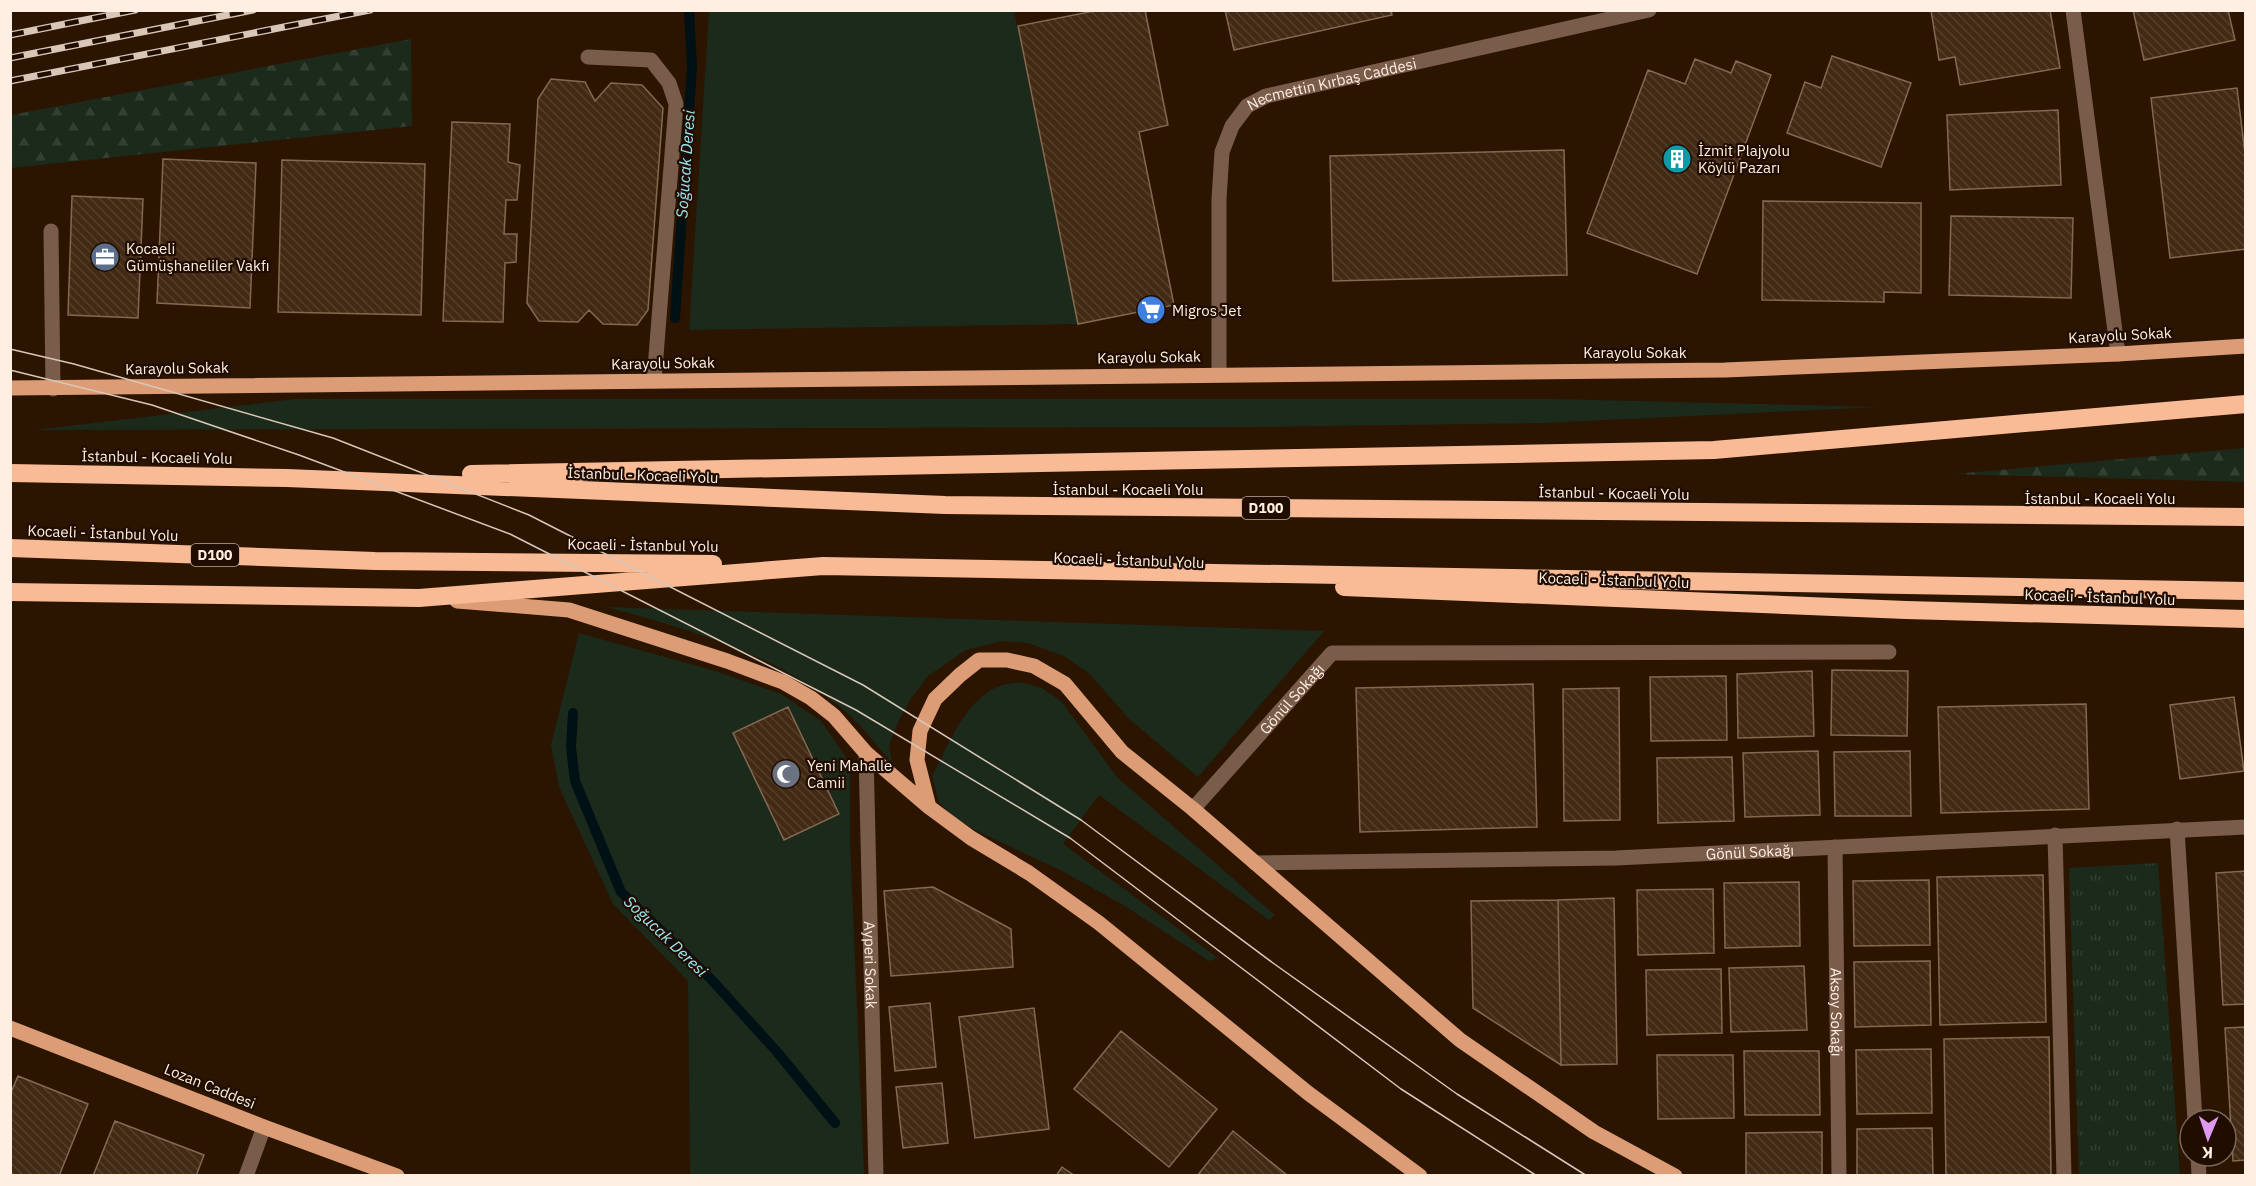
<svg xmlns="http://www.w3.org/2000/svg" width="2256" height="1186" viewBox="0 0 2256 1186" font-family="'IBM Plex Sans',sans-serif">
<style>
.grass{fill:#1b2a1b}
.forest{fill:url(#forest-firs)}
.park{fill:url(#park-tufts)}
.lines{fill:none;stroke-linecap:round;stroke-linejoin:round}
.stream{stroke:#001115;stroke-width:10}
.building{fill:url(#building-back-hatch);stroke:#846951;stroke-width:1.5}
.minor{stroke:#7a5c4a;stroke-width:15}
.major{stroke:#dc9c76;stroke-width:15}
.highway{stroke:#f9ba96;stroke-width:18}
.tram{stroke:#d8c7b9;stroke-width:1.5}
.rail-casing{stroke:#d8c7b9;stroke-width:7}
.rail{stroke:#210c00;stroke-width:4.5;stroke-dasharray:14;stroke-linecap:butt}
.labels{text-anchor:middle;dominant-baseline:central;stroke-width:4.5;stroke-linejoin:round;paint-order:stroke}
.shield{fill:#210c00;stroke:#bcab9e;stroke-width:1.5}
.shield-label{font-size:14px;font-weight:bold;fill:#ffefe2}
.street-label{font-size:15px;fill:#ffefe2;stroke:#210c00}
.poi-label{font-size:15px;fill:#ffefe2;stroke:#210c00;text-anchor:start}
.water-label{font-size:16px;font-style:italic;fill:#98e7f4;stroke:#210c00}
</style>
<defs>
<pattern id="forest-firs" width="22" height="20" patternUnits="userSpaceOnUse" patternTransform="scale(1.5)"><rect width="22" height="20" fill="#1b2a1b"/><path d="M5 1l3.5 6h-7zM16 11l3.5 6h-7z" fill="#323f31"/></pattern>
<pattern id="park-tufts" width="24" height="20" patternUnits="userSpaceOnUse" patternTransform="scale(1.5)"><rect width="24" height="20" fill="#1b2a1b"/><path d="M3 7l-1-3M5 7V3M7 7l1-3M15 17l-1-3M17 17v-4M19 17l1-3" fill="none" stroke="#323f31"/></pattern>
<pattern id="building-back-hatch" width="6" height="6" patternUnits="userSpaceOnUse" patternTransform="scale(1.5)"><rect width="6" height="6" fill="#422a14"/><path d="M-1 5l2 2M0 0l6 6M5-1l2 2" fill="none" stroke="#553f2b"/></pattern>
</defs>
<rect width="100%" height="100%" fill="#2b1501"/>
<path class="grass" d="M 709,11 L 1014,11 L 1078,324 L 689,330 Z
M 295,399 L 1553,399 L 1880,407 L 1544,423 L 1254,427 L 35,430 Z
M 606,607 L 1324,631 L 1198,777 L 1129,719 L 1090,674 L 1064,656 L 1028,643 L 1002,641 L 966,650 L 928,676 L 910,700 L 898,722 L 889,746 L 892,763 C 874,742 857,719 835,703 C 766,651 688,629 606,607 Z
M 579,633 L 715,671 L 781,694 L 821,721 L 850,763 L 850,841 L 864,1175 L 690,1175 L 688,981 L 613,904 L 559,787 L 551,745 Z
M 1020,682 L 1042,688 L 1061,701 L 1117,777 L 1275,915 L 1269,920 L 1099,795 L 1063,844 L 1218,958 L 1209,961 L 1125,906 L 1060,870 L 973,829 L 953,816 L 939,803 L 932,776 C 949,745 963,703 997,687 C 1004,684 1013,683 1020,682 Z"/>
<path class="forest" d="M 411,39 L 412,126 L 11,168 L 11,115 Z
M 2245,448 L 2245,482 L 1955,474 Z"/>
<path class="park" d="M 2158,863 L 2180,1175 L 2079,1175 L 2069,868 Z"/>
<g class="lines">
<path class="stream" d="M 675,318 L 692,67 L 689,10
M 573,713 L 571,747 L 575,781 L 621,892 L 711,979 L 778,1053 L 835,1123"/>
</g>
<path class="building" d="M 1099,10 L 1145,10 L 1168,125 L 1139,132 L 1174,305 L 1078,324 L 1018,26 Z
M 1225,10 L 1391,10 L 1392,15 L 1234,50 Z
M 1931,10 L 2050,10 L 2060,68 L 1960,85 L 1955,57 L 1939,60 Z
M 2133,10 L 2228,10 L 2235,40 L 2144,60 Z
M 1832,56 L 1911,83 L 1881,167 L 1787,133 L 1805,82 L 1821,88 Z
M 1695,59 L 1731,73 L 1736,61 L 1771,75 L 1697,274 L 1587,233 L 1648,70 L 1685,84 Z
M 551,79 L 585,82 L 595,101 L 611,83 L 642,85 L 663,108 L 648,310 L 637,325 L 603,324 L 589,310 L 578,322 L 539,321 L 527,303 L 538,99 Z
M 2237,88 L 2246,162 L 2246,249 L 2170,258 L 2151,98 Z
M 2058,110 L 2061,185 L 1950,190 L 1947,115 Z
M 452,122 L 510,124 L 508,162 L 520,165 L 517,200 L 506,200 L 504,234 L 517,234 L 516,262 L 505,263 L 503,322 L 443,321 Z
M 1564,150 L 1567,275 L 1333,281 L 1330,156 Z
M 163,159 L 256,163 L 250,308 L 157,303 Z
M 282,160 L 425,164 L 421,315 L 278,312 Z
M 72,196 L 143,199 L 138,318 L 68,315 Z
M 1763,201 L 1921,203 L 1921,293 L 1884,292 L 1884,302 L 1762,300 Z
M 1951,216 L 2073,218 L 2071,298 L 1949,295 Z
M 1832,670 L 1908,671 L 1907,736 L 1831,735 Z
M 1812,671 L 1814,736 L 1738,738 L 1737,674 Z
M 1726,676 L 1727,740 L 1651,741 L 1650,677 Z
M 1533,684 L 1537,827 L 1360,832 L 1356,688 Z
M 1619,688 L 1620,820 L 1564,821 L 1563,689 Z
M 2234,697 L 2244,771 L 2180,779 L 2170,705 Z
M 2086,704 L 2089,809 L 1941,813 L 1938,707 Z
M 788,707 L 839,814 L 784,840 L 733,733 Z
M 1818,751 L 1820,815 L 1745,817 L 1743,753 Z
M 1910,751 L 1911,816 L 1835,816 L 1834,752 Z
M 1732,757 L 1734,821 L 1658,823 L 1657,758 Z
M 2246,871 L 2246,1004 L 2223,1005 L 2216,873 Z
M 2043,875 L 2046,1022 L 1940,1025 L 1937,877 Z
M 1929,880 L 1930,945 L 1854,946 L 1853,881 Z
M 1799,882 L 1800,946 L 1725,948 L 1724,883 Z
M 933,887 L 1011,929 L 1013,967 L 891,976 L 884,891 Z
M 1713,889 L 1714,953 L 1638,955 L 1637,890 Z
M 1614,898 L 1617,1064 L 1561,1065 L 1558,900 Z
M 1558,900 L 1561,1065 L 1473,1008 L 1471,901 Z
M 1930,961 L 1931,1025 L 1855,1027 L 1854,962 Z
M 1804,966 L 1807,1030 L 1731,1032 L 1729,968 Z
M 1721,969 L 1722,1033 L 1647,1035 L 1646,970 Z
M 930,1003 L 936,1067 L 895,1071 L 889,1007 Z
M 1034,1008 L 1049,1129 L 975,1138 L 959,1017 Z
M 2246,1027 L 2246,1160 L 2233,1161 L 2225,1028 Z
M 1121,1031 L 1217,1109 L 1169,1167 L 1074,1089 Z
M 2049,1037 L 2051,1176 L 1946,1176 L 1944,1039 Z
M 1931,1049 L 1932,1113 L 1857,1114 L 1856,1050 Z
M 1744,1051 L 1819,1051 L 1820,1115 L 1745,1115 Z
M 1657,1055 L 1733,1055 L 1734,1118 L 1658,1119 Z
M 18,1076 L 88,1104 L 59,1176 L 10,1176 L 10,1095 Z
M 942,1083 L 948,1143 L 903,1148 L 896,1087 Z
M 115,1121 L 204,1155 L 196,1176 L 93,1176 Z
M 1932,1128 L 1933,1176 L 1857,1176 L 1857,1129 Z
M 1233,1131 L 1288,1176 L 1197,1176 Z
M 1822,1132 L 1822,1176 L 1746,1176 L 1746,1133 Z
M 1062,1167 L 1075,1176 L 1056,1176 Z"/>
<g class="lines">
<g class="minor">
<path d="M 2073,10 L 2118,354"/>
<path d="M 588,57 L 651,60 L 669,83 L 676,104 L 654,381"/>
<path d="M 51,231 L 53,389"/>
<path id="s1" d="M 1219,374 L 1219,199 L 1222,152 L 1232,126 L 1247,106 L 1266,96 L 1649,10"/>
<path id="s2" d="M 866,753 L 876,1176"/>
<path id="s3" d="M 1193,809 L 1332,653 L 1889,652"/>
<path d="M 2177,829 L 2195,1120"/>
<path d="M 2055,835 L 2064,1176"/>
<path id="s4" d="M 1835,847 L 1839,1176"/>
<path id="s5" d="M 1255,863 L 1616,858 L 2246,827"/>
<path d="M 2198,1156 L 2199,1176"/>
<path d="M 246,1176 L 264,1127"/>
</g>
<path class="major" d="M 10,388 L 1725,370 L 2118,354 L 2246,346
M 457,601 L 569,610 L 727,661 L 783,682 L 811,698 L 834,716 L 866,753 L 929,807 L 971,838 L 1029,873 L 1099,923 L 1308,1093 L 1420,1176
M 929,807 L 917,760 L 920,731 L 935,699 L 960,675 L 979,660 L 1007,660 L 1034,666 L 1065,684 L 1122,752 L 1193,809 L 1460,1040 L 1594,1132 L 1675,1176
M 10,1028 L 264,1127 L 397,1176"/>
<path class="highway" d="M 10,473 L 287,478 L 945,505 L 2246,517
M 471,474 L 1714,450 L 2246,404
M 10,548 L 375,561 L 713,564
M 1344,587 L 1906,610 L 2246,619
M 10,592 L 419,598 L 823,566 L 2246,591"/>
<path class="tram" d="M 10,349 L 74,364 L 333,438 L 529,515 L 863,685 L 1081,820 L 1273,963 L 1457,1094 L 1587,1176
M 10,370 L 152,405 L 299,455 L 510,534 L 856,710 L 1070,838 L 1401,1089 L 1537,1176"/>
<g class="rail-casing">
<path id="rail" d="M 10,35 L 135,10
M 10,58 L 253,10
M 10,81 L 370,10"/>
</g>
<use href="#rail" class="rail"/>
</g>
<defs>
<g id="building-disc" transform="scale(1.5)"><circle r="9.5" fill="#0f9aa8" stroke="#210c00"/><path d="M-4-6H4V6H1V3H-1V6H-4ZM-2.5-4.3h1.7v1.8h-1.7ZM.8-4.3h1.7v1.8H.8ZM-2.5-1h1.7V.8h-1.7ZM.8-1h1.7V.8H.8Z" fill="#fff"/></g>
<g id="office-disc" transform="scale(1.5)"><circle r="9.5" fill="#5c6f8a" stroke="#210c00"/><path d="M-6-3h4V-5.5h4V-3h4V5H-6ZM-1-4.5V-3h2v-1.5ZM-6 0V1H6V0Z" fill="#fff"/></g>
<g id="supermarket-disc" transform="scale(1.5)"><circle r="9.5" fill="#3f7fe0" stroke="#210c00"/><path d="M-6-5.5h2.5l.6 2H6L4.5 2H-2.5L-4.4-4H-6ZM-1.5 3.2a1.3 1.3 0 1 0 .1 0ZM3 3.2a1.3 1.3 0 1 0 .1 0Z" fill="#fff"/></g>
<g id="mosque-disc" transform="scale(1.5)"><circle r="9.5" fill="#6b7280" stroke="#210c00"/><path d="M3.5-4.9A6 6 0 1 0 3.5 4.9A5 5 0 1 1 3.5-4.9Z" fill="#fff"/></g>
</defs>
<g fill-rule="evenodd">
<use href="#building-disc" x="1677" y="159"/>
<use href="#office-disc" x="105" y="257"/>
<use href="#supermarket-disc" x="1151" y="310"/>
<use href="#mosque-disc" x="786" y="774"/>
</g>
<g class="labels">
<g class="shield">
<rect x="1242" y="497" width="48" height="22" rx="4.5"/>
<rect x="191" y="544" width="48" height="22" rx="4.5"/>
</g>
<g class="shield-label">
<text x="1266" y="508">D100</text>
<text x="215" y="555">D100</text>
</g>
<g class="street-label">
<text stroke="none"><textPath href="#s1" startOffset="363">Necmettin Kırbaş Caddesi</textPath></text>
<text transform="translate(2120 335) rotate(-3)">Karayolu Sokak</text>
<text x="1635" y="352">Karayolu Sokak</text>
<text transform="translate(1149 357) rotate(-1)">Karayolu Sokak</text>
<text transform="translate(663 363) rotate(-1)">Karayolu Sokak</text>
<text transform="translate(177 368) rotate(-1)">Karayolu Sokak</text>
<text transform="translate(157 457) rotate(1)">İstanbul - Kocaeli Yolu</text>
<text transform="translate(643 475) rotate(2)">İstanbul - Kocaeli Yolu</text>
<text x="1128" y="489">İstanbul - Kocaeli Yolu</text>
<text transform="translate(1614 493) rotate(1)">İstanbul - Kocaeli Yolu</text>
<text x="2100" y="498">İstanbul - Kocaeli Yolu</text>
<text transform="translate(103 533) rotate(2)">Kocaeli - İstanbul Yolu</text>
<text transform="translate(643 545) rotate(1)">Kocaeli - İstanbul Yolu</text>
<text transform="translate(1129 560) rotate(2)">Kocaeli - İstanbul Yolu</text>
<text transform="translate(1614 580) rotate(2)">Kocaeli - İstanbul Yolu</text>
<text transform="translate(2100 597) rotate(2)">Kocaeli - İstanbul Yolu</text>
<text stroke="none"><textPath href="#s3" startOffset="148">Gönül Sokağı</textPath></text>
<text stroke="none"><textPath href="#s5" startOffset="495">Gönül Sokağı</textPath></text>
<text stroke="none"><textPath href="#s2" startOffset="212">Ayperi Sokak</textPath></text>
<text stroke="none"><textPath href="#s4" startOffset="165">Aksoy Sokağı</textPath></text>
<text transform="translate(210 1086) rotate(22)">Lozan Caddesi</text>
</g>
<g class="poi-label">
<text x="1698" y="150">İzmit Plajyolu<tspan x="1698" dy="17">Köylü Pazarı</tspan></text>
<text x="126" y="248">Kocaeli<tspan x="126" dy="17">Gümüşhaneliler Vakfı</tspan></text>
<text x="1172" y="310">Migros Jet</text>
<text x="807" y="765">Yeni Mahalle<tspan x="807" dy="17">Camii</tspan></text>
</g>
<g class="water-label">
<text transform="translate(685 164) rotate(-86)">Soğucak Deresi</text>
<text transform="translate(666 936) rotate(44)">Soğucak Deresi</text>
</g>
</g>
<rect width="2256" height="1186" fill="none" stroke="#ffefe2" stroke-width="24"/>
<g transform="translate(2208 1138) rotate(182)"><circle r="28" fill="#210c00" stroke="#7a675a" stroke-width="1.5"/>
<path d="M0-4.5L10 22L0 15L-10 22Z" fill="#df98f1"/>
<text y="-9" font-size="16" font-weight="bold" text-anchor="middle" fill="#ffefe2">K</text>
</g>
</svg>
